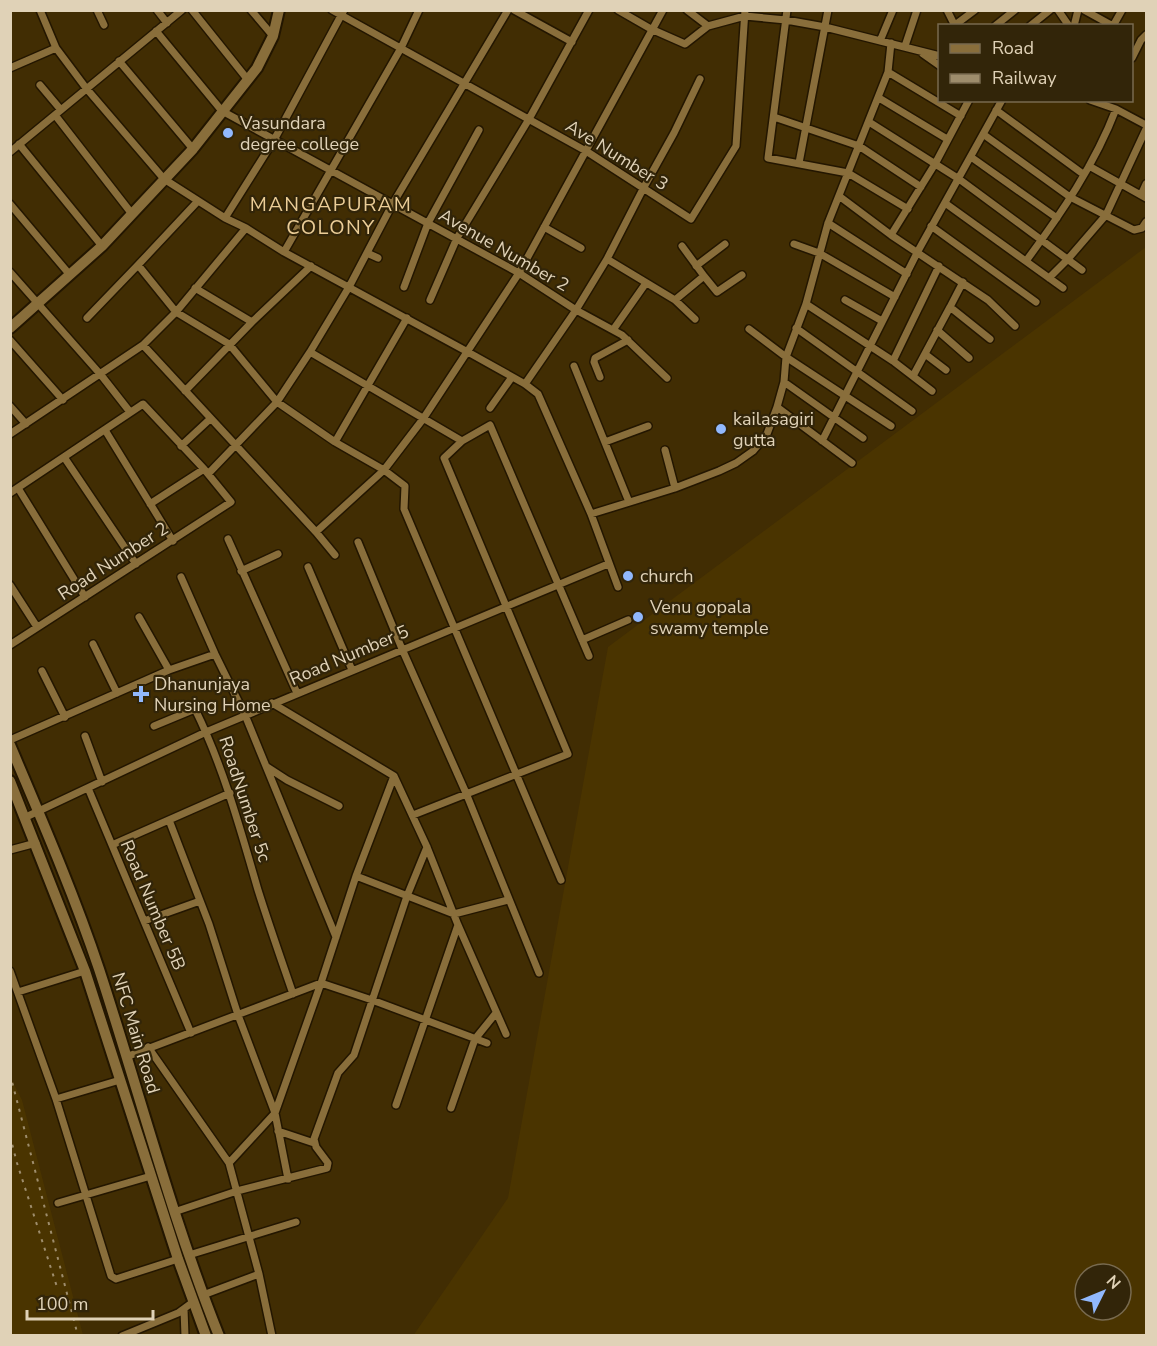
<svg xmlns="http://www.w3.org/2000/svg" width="1157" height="1346" viewBox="0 0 1157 1346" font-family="'Nunito Sans',sans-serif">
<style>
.built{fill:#4a3400;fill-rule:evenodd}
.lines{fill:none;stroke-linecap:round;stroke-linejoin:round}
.street-casing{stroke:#231600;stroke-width:10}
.secondary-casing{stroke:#231600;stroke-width:14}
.street{stroke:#896e3b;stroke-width:7}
.secondary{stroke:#896e3b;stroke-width:10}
.rail{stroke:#9e8d6c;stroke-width:2;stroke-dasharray:3 6;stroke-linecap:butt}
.poi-dot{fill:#91b8fd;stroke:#322509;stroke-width:2}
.labels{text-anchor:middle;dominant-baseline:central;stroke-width:4.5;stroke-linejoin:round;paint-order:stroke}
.poi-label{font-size:18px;fill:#e0d2b7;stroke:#322509;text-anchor:start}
.street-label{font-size:18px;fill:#e0d2b7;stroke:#322509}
.neighbourhood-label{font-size:20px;letter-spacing:1.5px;fill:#ebcd97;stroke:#322509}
</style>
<rect width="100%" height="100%" fill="#412d03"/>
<path class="built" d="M 1146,247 L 1146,1335 L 413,1336 L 508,1198 L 608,647 ZM 1085,1274 L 1121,1274 L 1121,1310 L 1085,1310 Z
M 10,1077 L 22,1100 L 83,1335 L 11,1335 Z"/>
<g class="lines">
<g class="street-casing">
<path id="street" d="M 40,10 L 56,48 L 86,88 L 164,179 L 225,218 L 246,228 L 284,252 L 466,351 L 525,384 L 538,394 L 591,514 L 618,587
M 97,10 L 104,25
M 157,10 L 167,23
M 192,10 L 248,80
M 251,10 L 273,36
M 332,10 L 586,151 L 691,219 L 736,146 L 745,10
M 514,10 L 572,42
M 618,10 L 651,29 L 685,44 L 708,26 L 745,16 L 786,20 L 825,27 L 940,56
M 687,10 L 708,26
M 787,10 L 768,158 L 848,173 L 908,209
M 947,10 L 955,26
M 1058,10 L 1069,26
M 1084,10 L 1113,26
M 955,25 L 975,10
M 995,26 L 1015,10
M 1030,26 L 1050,10
M 1074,26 L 1078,10
M 1113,26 L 1122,10
M 156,31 L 222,111 L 519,273 L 576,310 L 622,335 L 667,378
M 880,41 L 893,10
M 905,46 L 917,10
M 923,54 L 940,66
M 1132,58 L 1141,40 L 1146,35
M 119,61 L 193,149
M 10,68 L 56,48
M 888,72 L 961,116
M 40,85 L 61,110
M 879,98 L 947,139
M 1090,100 L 1116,109 L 1146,125
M 996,110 L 1083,174
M 55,115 L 132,214
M 774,117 L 859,146 L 921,187
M 869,122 L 959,179 L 1082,270
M 983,134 L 1070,197 L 1134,230 L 1142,228 L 1146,222
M 19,144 L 102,246
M 10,152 L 182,10
M 971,157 L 1057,218
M 799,163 L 828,10
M 1089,166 L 1146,198
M 1141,195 L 1146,184
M 839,196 L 891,235 L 988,300 L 1015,326
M 198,201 L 138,265 L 176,312 L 229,344 L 277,402 L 335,442 L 384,470 L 405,486 L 404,509 L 561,880
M 945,203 L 1063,288
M 10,204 L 70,275
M 225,218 L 274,140 L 344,10
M 828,223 L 907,274
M 931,226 L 1036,302
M 544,227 L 581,248
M 891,235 L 935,164 L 969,100
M 794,244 L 819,253 L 895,297
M 284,252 L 401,48 L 419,10
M 367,253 L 378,258
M 607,259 L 675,300 L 695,319
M 1026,261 C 1061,214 1095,164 1116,109
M 696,266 L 725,244
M 10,272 L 101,375 L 130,412
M 704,276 L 717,292 L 742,275
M 1049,278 L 1068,259 L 1106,215 L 1146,129
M 404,287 L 428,223 L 479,130
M 195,288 L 252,322
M 430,300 L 457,238 L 529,119 L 589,10
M 675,300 L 704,276 L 682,246
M 845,300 L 882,321
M 806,304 L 893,361 L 932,391
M 950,307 L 963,282
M 87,318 L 138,265
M 796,328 L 912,411
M 749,329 L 786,357 L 891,426
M 613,330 L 646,283
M 937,330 L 969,358
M 10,340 L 63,400
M 143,345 L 316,532 L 335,555
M 310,352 L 462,441 L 490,425 L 589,656
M 925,354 L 946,370
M 893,361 L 939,266
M 574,366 L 629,502
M 913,376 L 950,307 L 990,339
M 600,377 L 594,362 L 595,358 L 628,340
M 784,382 L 863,438
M 525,384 L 576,310 L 607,259 L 644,187 L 674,133 L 700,79
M 185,391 L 252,322 L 311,266
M 10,406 L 26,424
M 777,407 L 852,463
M 490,408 L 512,377
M 105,430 L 173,541
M 10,434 L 143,345 L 176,312 L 246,228
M 822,441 L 918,251 L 1002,100
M 335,442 L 407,318
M 605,442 L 648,426
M 181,446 L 210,419
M 665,450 L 675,488
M 64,457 L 136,564
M 208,474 L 277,402 L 310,352 L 349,287 L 392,205 L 508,10
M 18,488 L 85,597
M 10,493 L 143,404 L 204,469 L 231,502 L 10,645
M 150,504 L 204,469
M 591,514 L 675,488 L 719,471 L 736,463 L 753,451 L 767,434 L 777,407 L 784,382 L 786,357 L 806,304 L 828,223 L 888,72 L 891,43
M 316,532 L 384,470 L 423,419 L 519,273 L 663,10
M 228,539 L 297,693
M 358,542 L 402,649 L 466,793 L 539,973
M 308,567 L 352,670
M 241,571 L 278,554
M 181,577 L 215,654 L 245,715 L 336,937
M 10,585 L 37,627
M 139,617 L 169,670
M 582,640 L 628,620
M 93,644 L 117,693
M 42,671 L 65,717
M 272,703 L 394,776 L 427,847 L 458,925 L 506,1034
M 154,726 L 195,709 C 223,766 240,828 258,890 C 269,925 281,959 293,994
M 85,736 L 102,782
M 10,740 L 169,670 L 215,654
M 267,767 L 287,780 L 339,806
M 88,788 L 191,1033
M 413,815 L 568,754 L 444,458 L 462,441
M 26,817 L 206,732 L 608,564
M 169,820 L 209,924 L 238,1015 L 275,1113 L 288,1179
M 112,845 L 230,793
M 10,850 L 36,843
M 356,876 L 454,914 L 508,900
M 144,921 L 200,901
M 10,971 L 56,1099 L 111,1276 L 116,1279 L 178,1259
M 18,992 L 85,971
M 148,1047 L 229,1163 L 259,1274 L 272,1336
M 126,1057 L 321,983 L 372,1000 L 487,1043
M 56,1099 L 120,1080
M 396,1105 L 458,925
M 451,1108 L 475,1039 L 496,1013
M 278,1131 L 314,1143
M 229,1163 L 275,1113 L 321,983 L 356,876 L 394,776
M 58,1203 L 151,1176
M 174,1212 L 237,1191 L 327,1168 L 328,1163 L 316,1147 L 314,1139 L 338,1073 L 354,1055 L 407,896 L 427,847
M 189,1255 L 296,1222
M 203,1295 L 259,1274
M 184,1309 L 185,1336
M 122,1336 L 178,1313 L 193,1302"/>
</g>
<g class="secondary-casing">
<path id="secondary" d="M 10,328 L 102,246 L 193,149 L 257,68 L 273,36 L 279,10
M 10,745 C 41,818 74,894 99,969 C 139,1091 171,1216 219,1336
M 10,781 L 85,971 L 178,1259 L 206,1336"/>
</g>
<use href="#street" class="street"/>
<use href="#secondary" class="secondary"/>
<path class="rail" d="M 10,1074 L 78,1336
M 10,1136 L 17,1163 L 57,1287"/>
</g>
<g class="poi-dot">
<circle cx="228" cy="133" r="6"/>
<circle cx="721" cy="429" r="6"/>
<circle cx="628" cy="576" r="6"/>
<circle cx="638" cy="617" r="6"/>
<path d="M138 685h6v6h6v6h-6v6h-6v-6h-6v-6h6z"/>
</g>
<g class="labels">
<g class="poi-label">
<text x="240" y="123">Vasundara<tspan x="240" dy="21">degree college</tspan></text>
<text x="733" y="419">kailasagiri<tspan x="733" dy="21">gutta</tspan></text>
<text x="640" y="576">church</text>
<text x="650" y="607">Venu gopala<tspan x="650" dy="21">swamy temple</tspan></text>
<text x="154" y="684">Dhanunjaya<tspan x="154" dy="21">Nursing Home</tspan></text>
</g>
<g class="street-label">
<text transform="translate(617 155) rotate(32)">Ave Number 3</text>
<text transform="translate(504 250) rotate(30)">Avenue Number 2</text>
<text transform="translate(113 561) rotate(-33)">Road Number 2</text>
<text transform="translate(349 655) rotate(-23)">Road Number 5</text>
<text transform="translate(245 799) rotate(72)">RoadNumber 5c</text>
<text transform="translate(153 905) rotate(67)">Road Number 5B</text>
<text transform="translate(136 1033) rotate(73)">NFC Main Road</text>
</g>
<g class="neighbourhood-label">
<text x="331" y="204">MANGAPURAM<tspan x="331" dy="23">COLONY</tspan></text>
</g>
</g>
<rect width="1157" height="1346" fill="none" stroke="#e0d2b7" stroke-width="24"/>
<rect x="938" y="24" width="195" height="78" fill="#322509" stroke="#786a4f" stroke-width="1.5"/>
<rect x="950" y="44" width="30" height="9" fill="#896e3b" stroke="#786a4f" stroke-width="1.5"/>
<text x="992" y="54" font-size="18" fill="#e0d2b7">Road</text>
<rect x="950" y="74" width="30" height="9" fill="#9e8d6c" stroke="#786a4f" stroke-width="1.5"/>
<text x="992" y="84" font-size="18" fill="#e0d2b7">Railway</text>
<g transform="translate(1103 1292) rotate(47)"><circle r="28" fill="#322509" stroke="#786a4f" stroke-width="1.5"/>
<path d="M0-4.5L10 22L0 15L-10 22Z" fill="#91b8fd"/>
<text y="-9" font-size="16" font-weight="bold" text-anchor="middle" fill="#e0d2b7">N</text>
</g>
<path d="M27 1310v9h126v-9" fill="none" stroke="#e0d2b7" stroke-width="3"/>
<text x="36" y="1310" font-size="18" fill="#e0d2b7" stroke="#322509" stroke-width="4.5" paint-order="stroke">100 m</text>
</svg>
